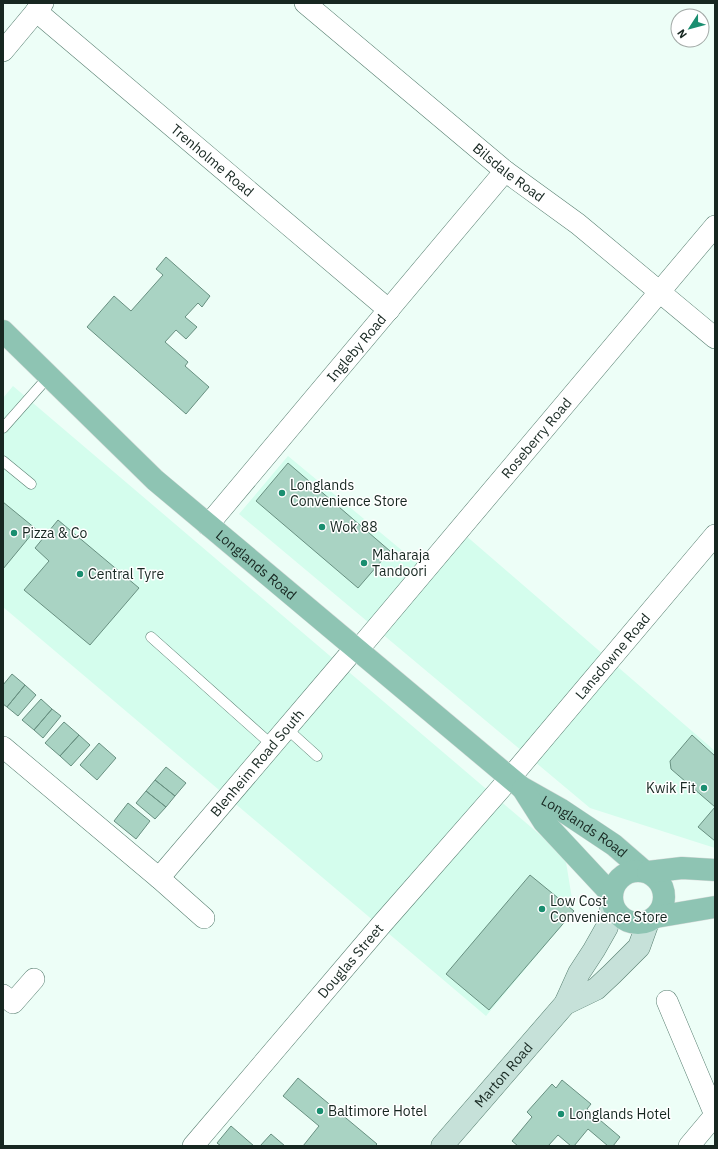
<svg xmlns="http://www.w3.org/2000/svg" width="718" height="1149" viewBox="0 0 718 1149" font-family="'IBM Plex Sans',sans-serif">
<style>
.built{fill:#d4fded}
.building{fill:#a9d3c3;stroke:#689081}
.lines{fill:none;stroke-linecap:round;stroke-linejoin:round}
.lane-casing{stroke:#587f71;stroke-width:11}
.street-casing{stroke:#587f71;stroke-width:22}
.secondary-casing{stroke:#587f71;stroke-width:23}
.primary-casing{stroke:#dadcdb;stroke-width:23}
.lane{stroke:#fff;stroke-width:10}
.street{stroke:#fff;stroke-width:21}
.secondary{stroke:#c6e1d9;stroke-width:22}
.primary{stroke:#8ec4b3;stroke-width:22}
.poi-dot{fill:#1a8e70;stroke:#fff;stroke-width:1.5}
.labels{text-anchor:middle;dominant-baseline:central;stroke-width:3;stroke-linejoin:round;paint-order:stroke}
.street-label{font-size:14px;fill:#172721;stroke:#fff}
.poi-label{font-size:14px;fill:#172721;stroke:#fff;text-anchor:start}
</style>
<rect width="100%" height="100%" fill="#edfef7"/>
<path class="built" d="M 13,386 L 565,856 L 574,911 L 486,1016 L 3,607 L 3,398 Z
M 288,456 L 422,567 L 457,528 L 715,751 L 715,848 L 590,808 L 239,514 Z"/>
<path class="building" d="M 166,257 L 210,296 L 202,307 L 198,303 L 185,317 L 197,327 L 186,339 L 176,330 L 165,342 L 188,362 L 185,366 L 209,387 L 186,414 L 87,327 L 114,296 L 131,311 L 163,275 L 156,269 Z
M 288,463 L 390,551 L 358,588 L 256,501 Z
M 3,502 L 36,529 L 3,569 Z
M 58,520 L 139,588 L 90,645 L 24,590 L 49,561 L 35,548 Z
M 12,674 L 25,685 L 7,707 L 3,704 L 3,685 Z
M 25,685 L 36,695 L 18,716 L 7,707 Z
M 41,699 L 52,709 L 34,730 L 22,720 Z
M 52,709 L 61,716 L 43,738 L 34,730 Z
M 64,722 L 79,735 L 60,756 L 45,743 Z
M 79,735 L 90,745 L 71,766 L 60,756 Z
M 692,735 L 715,756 L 715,841 L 698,827 L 715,807 L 671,769 L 670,761 Z
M 99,743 L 116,758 L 97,780 L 80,765 Z
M 166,767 L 186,783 L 175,796 L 155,780 Z
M 155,780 L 175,796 L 166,807 L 146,791 Z
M 146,791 L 166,807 L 155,819 L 136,803 Z
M 128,803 L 150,821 L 136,839 L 114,821 Z
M 530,875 L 574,911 L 489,1010 L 446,974 Z
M 298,1078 L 377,1144 L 375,1146 L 303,1146 L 319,1126 L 283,1096 Z
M 562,1080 L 591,1104 L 587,1109 L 620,1137 L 613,1146 L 608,1146 L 588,1129 L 574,1146 L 571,1146 L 558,1135 L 548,1146 L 518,1146 L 512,1141 L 532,1117 L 527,1112 L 552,1084 L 556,1088 Z
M 231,1126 L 254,1146 L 221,1146 L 217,1143 Z
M 271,1134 L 285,1146 L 260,1146 Z"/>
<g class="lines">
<g class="lane-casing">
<path id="lane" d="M 3,428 L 49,376
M 3,461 L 31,484
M 151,637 L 272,745
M 286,728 L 317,756"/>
</g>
<g class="street-casing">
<g id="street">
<path id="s1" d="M 305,3 L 505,171 L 578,224 L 715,338"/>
<path id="s2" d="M 36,11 L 389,310"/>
<path d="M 3,51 L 43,3"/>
<path id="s3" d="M 208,525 L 505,171"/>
<path id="s4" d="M 358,650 L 715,226"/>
<path id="s5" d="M 3,747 L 159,878 L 355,648"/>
<path d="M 159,878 L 204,918"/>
<path d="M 3,995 L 13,1003 L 34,979"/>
<path d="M 667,1001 L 715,1115"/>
<path id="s6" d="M 193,1146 L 381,925 L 510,778 L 715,535"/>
<path d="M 689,1146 L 715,1115"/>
</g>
</g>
<g class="secondary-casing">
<g id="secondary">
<path d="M 565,1004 L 596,989 L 612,974 L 639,947 L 648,922"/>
<path id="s7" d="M 442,1146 L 565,1004 L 579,973 L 594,950 L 607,927 L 612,903"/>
</g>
</g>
<g class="primary-casing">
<g id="primary">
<path id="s8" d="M 3,331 L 155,480 L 521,787 L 560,809 L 614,845 L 644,871"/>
<path d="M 523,789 L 544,822 L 612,895"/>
<circle cx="638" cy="897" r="26"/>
<path d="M 648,872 L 682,868 L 715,870"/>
<path d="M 656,917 L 715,907"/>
</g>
</g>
<use href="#lane" class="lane"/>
<use href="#street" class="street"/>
<use href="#secondary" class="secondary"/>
<use href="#primary" class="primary"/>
</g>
<g class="poi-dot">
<circle cx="282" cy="493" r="4"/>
<circle cx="322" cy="527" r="4"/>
<circle cx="14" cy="533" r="4"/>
<circle cx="364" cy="563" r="4"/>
<circle cx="80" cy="574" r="4"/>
<circle cx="704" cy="788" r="4"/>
<circle cx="542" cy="909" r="4"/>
<circle cx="320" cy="1111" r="4"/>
<circle cx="561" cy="1114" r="4"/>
</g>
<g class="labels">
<g class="street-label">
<text stroke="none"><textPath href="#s2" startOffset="231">Trenholme Road</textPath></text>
<text stroke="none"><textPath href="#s1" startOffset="265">Bilsdale Road</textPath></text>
<text stroke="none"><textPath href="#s3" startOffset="231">Ingleby Road</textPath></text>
<text stroke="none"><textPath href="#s4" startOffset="277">Roseberry Road</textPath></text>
<text stroke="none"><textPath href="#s8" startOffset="345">Longlands Road</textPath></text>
<text stroke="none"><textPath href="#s6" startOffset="645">Lansdowne Road</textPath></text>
<text stroke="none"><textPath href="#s5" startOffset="355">Blenheim Road South</textPath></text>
<text stroke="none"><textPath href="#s8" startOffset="765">Longlands Road</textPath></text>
<text stroke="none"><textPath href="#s6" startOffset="243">Douglas Street</textPath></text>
<text stroke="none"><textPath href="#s7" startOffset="94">Marton Road</textPath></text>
</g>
<g class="poi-label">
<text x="290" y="485">Longlands<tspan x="290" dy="16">Convenience Store</tspan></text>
<text x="330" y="527">Wok 88</text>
<text x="22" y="533">Pizza &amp; Co</text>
<text x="372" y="555">Maharaja<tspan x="372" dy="16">Tandoori</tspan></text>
<text x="88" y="574">Central Tyre</text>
<text x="696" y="788" text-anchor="end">Kwik Fit</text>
<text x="550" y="901">Low Cost<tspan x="550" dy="16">Convenience Store</tspan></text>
<text x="328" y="1111">Baltimore Hotel</text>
<text x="569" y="1114">Longlands Hotel</text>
</g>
</g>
<rect width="718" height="1149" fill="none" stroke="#172721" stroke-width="8"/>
<g transform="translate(690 28) rotate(234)"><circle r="19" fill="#ffffff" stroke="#a2a9a6"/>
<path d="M0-3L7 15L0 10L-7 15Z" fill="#1a8e70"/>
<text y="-6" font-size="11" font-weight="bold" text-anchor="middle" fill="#172721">N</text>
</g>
</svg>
